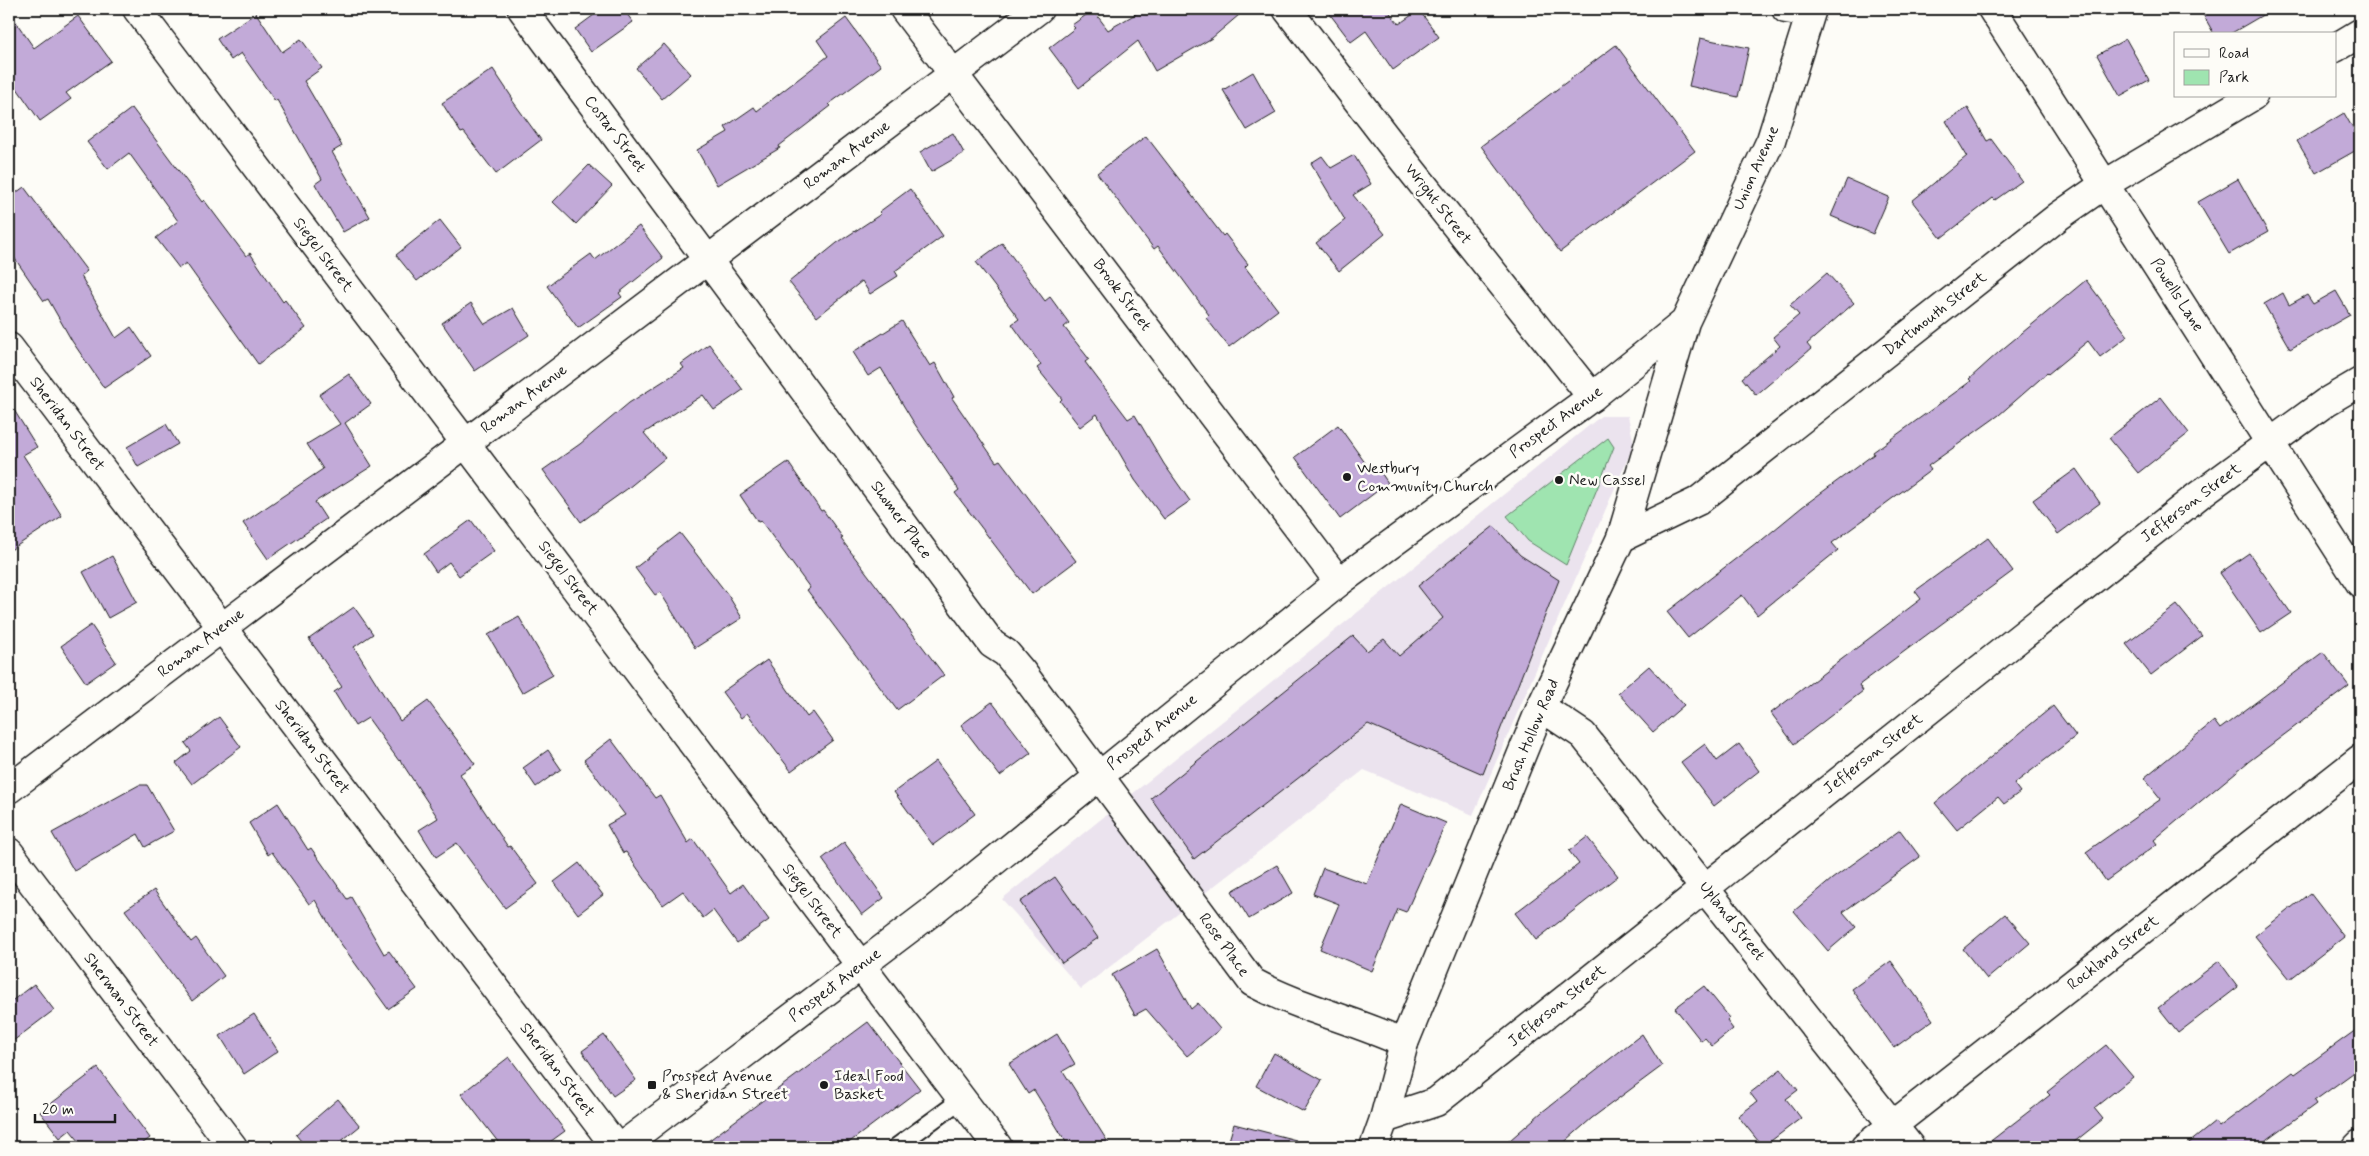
<svg xmlns="http://www.w3.org/2000/svg" width="2369" height="1156" viewBox="0 0 2369 1156" font-family="Mynerve,sans-serif">
<style>
.built{fill:#ebe3ee}
.green{fill:#9fe4b0;stroke:#5e8066}
.building{fill:#c2aad8;stroke:#1c1c1c}
.lines{fill:none;stroke-linecap:round;stroke-linejoin:round}
.lane-casing{stroke:#1c1c1c;stroke-width:20}
.street-casing{stroke:#1c1c1c;stroke-width:31}
.secondary-casing{stroke:#1c1c1c;stroke-width:31}
.lane{stroke:#fdfcf7;stroke-width:16}
.street{stroke:#fdfcf7;stroke-width:28}
.secondary{stroke:#fdfcf7;stroke-width:28}
.poi-dot{fill:#1c1c1c;stroke:#fdfcf7;stroke-width:2}
.labels{text-anchor:middle;dominant-baseline:central;stroke-width:5;stroke-linejoin:round;paint-order:stroke}
.street-label{font-size:16px;fill:#1c1c1c;stroke:#fdfcf7}
.poi-label{font-size:16px;fill:#1c1c1c;stroke:#fdfcf7;text-anchor:start}
</style>
<rect width="100%" height="100%" fill="#fdfcf7"/>
<filter id="ink" filterUnits="userSpaceOnUse"><feTurbulence type="fractalNoise" baseFrequency=".02" numOctaves="2"/><feDisplacementMap in="SourceGraphic" scale="10" xChannelSelector="R" yChannelSelector="G"/><feConvolveMatrix kernelMatrix="1 2 1 2 8 2 1 2 1" color-interpolation-filters="sRGB"/></filter>
<g filter="url(#ink)">
<path class="built" d="M 1601,416 L 1628,416 L 1634,444 L 1473,815 L 1364,770 L 1081,989 L 1002,899 Z"/>
<path class="green" d="M 1608,438 L 1614,447 L 1566,565 L 1528,541 L 1507,516 Z"/>
<path class="building" d="M 602,9 L 623,9 L 633,22 L 591,52 L 575,29 Z
M 1144,9 L 1246,9 L 1212,38 L 1155,71 L 1138,41 L 1079,88 L 1049,48 L 1075,28 L 1072,25 L 1093,10 L 1108,30 Z
M 1326,9 L 1396,9 L 1390,13 L 1399,24 L 1419,10 L 1439,37 L 1393,70 L 1366,31 L 1351,42 Z
M 2200,9 L 2273,9 L 2230,34 L 2214,34 Z
M 9,12 L 34,48 L 78,16 L 111,61 L 66,93 L 71,99 L 40,121 L 9,77 Z
M 256,13 L 282,52 L 301,39 L 322,68 L 304,81 L 342,146 L 332,152 L 370,217 L 343,232 L 315,184 L 322,179 L 277,100 L 275,101 L 241,53 L 231,60 L 217,39 Z
M 846,18 L 881,66 L 829,104 L 831,106 L 779,146 L 780,148 L 717,185 L 697,150 L 728,132 L 725,127 L 754,107 L 757,111 L 828,56 L 817,40 Z
M 1700,38 L 1749,48 L 1738,97 L 1689,86 Z
M 2126,39 L 2149,80 L 2120,96 L 2097,55 Z
M 664,44 L 691,74 L 662,99 L 636,68 Z
M 1616,45 L 1695,151 L 1560,252 L 1481,146 Z
M 493,69 L 513,99 L 512,100 L 541,140 L 496,174 L 464,132 L 461,133 L 442,103 Z
M 1253,72 L 1276,113 L 1247,130 L 1223,90 Z
M 132,108 L 202,202 L 204,200 L 246,256 L 250,253 L 283,302 L 285,300 L 306,328 L 258,364 L 186,263 L 179,268 L 156,238 L 178,221 L 129,153 L 108,169 L 87,142 Z
M 1968,108 L 1987,141 L 1991,139 L 2022,181 L 1995,200 L 1993,198 L 1941,238 L 1912,201 L 1967,156 L 1946,121 Z
M 2344,113 L 2360,141 L 2360,148 L 2316,173 L 2297,141 Z
M 953,133 L 964,153 L 931,172 L 920,152 Z
M 1146,136 L 1223,236 L 1225,234 L 1248,264 L 1245,267 L 1278,310 L 1229,347 L 1206,318 L 1209,315 L 1158,246 L 1154,249 L 1097,173 Z
M 1354,155 L 1371,184 L 1353,195 L 1385,234 L 1339,271 L 1316,243 L 1345,220 L 1311,163 L 1322,156 L 1331,168 Z
M 589,165 L 612,186 L 576,224 L 553,202 Z
M 1847,179 L 1889,197 L 1873,234 L 1831,216 Z
M 2238,179 L 2268,232 L 2229,254 L 2198,202 Z
M 24,187 L 87,271 L 81,276 L 116,338 L 131,327 L 151,356 L 104,388 L 72,341 L 48,299 L 44,301 L 9,250 L 9,198 Z
M 910,189 L 943,236 L 895,271 L 898,276 L 870,294 L 862,281 L 817,317 L 789,282 L 837,243 L 881,214 L 879,212 Z
M 440,220 L 461,247 L 417,281 L 396,255 Z
M 639,226 L 663,258 L 619,293 L 622,297 L 578,328 L 547,286 L 591,254 L 595,260 Z
M 1002,243 L 1045,301 L 1050,297 L 1069,323 L 1064,327 L 1089,359 L 1085,362 L 1128,419 L 1135,415 L 1164,464 L 1190,501 L 1164,519 L 1135,480 L 1097,414 L 1080,427 L 1060,401 L 1062,399 L 1037,368 L 1041,365 L 1012,324 L 1019,319 L 976,262 Z
M 1827,273 L 1854,303 L 1807,344 L 1811,349 L 1756,395 L 1742,378 L 1780,346 L 1773,337 L 1799,315 L 1790,305 Z
M 2086,280 L 2128,336 L 2100,357 L 2088,341 L 2048,374 L 2047,373 L 1999,415 L 1928,466 L 1931,470 L 1832,543 L 1838,550 L 1757,615 L 1742,595 L 1688,638 L 1667,612 L 1756,543 L 1757,544 L 1802,507 L 1874,454 L 1873,452 L 1971,381 L 1969,379 L 1999,352 Z
M 2336,291 L 2350,315 L 2290,349 L 2264,304 L 2283,293 L 2289,305 L 2307,295 L 2313,304 Z
M 471,303 L 485,324 L 513,308 L 529,335 L 475,371 L 442,323 Z
M 902,321 L 930,366 L 935,363 L 954,397 L 952,398 L 996,462 L 1000,460 L 1076,561 L 1032,594 L 955,493 L 959,490 L 914,423 L 881,368 L 868,376 L 853,352 Z
M 709,344 L 743,390 L 714,410 L 703,395 L 644,433 L 665,458 L 627,489 L 581,522 L 543,470 L 580,444 L 629,403 L 684,368 L 681,364 Z
M 349,374 L 371,404 L 345,423 L 372,466 L 315,502 L 326,519 L 268,559 L 243,523 L 323,469 L 307,444 L 340,424 L 319,395 Z
M 2161,397 L 2189,433 L 2138,473 L 2109,438 Z
M 9,402 L 37,447 L 23,455 L 62,516 L 9,551 Z
M 166,424 L 178,444 L 138,467 L 127,447 Z
M 1338,425 L 1371,471 L 1377,467 L 1388,483 L 1340,519 L 1295,457 Z
M 788,462 L 821,511 L 823,510 L 843,538 L 841,539 L 944,675 L 897,710 L 807,590 L 810,588 L 761,521 L 758,522 L 740,495 Z
M 2076,469 L 2100,503 L 2058,534 L 2033,500 Z
M 471,520 L 494,551 L 459,576 L 449,562 L 436,572 L 424,554 Z
M 1494,526 L 1520,555 L 1559,580 L 1483,774 L 1368,724 L 1194,859 L 1151,798 L 1353,636 L 1367,651 L 1384,639 L 1399,656 L 1443,618 L 1418,586 Z
M 680,533 L 728,595 L 742,618 L 695,648 L 660,592 L 655,595 L 635,568 Z
M 1988,538 L 2013,571 L 1859,685 L 1863,691 L 1794,744 L 1771,713 L 1921,599 L 1915,591 Z
M 2249,553 L 2291,613 L 2261,633 L 2220,573 Z
M 112,556 L 137,602 L 108,618 L 83,572 Z
M 2177,605 L 2202,636 L 2151,675 L 2126,644 Z
M 354,607 L 373,634 L 354,647 L 400,721 L 428,701 L 475,764 L 460,774 L 508,847 L 510,846 L 538,884 L 505,908 L 457,843 L 436,857 L 419,830 L 438,818 L 400,760 L 399,761 L 368,718 L 355,726 L 334,692 L 342,687 L 309,639 Z
M 519,617 L 553,675 L 522,693 L 488,635 Z
M 91,625 L 116,662 L 86,683 L 61,646 Z
M 2323,652 L 2349,686 L 2248,762 L 2154,840 L 2157,844 L 2106,881 L 2086,852 L 2161,799 L 2144,778 L 2214,721 L 2220,729 Z
M 767,660 L 807,717 L 813,712 L 833,740 L 791,771 L 747,713 L 741,718 L 722,692 Z
M 1649,666 L 1684,705 L 1653,732 L 1618,693 Z
M 992,702 L 1031,753 L 1000,776 L 961,725 Z
M 2053,706 L 2076,736 L 2014,784 L 2020,792 L 2004,804 L 1998,797 L 1957,830 L 1935,803 Z
M 219,717 L 241,747 L 192,784 L 176,763 L 191,751 L 185,743 Z
M 611,739 L 655,798 L 660,795 L 688,843 L 693,839 L 731,893 L 743,884 L 769,920 L 737,943 L 713,910 L 703,918 L 683,891 L 663,905 L 626,852 L 623,853 L 607,825 L 625,815 L 584,760 Z
M 1705,744 L 1717,761 L 1739,744 L 1759,771 L 1714,806 L 1681,762 Z
M 548,750 L 561,769 L 536,787 L 523,768 Z
M 936,761 L 975,814 L 933,845 L 894,792 Z
M 139,785 L 147,785 L 174,831 L 145,847 L 138,834 L 74,871 L 52,833 Z
M 278,803 L 308,850 L 311,848 L 347,899 L 351,897 L 384,954 L 389,951 L 417,989 L 388,1009 L 339,941 L 315,900 L 309,904 L 272,852 L 268,855 L 249,823 Z
M 1401,804 L 1446,823 L 1406,912 L 1398,909 L 1372,971 L 1320,949 L 1339,904 L 1313,894 L 1323,868 L 1367,884 Z
M 1900,830 L 1920,857 L 1843,912 L 1856,927 L 1828,951 L 1794,911 L 1832,879 Z
M 1587,837 L 1618,876 L 1536,940 L 1515,913 L 1579,864 L 1569,851 Z
M 844,842 L 884,898 L 862,915 L 822,859 Z
M 579,863 L 603,895 L 578,914 L 554,882 Z
M 1277,865 L 1293,893 L 1249,919 L 1232,891 Z
M 1055,877 L 1098,938 L 1062,963 L 1020,902 Z
M 154,890 L 191,942 L 196,938 L 224,976 L 192,1001 L 125,910 Z
M 2310,893 L 2344,937 L 2290,979 L 2255,936 Z
M 2005,914 L 2030,943 L 1987,979 L 1963,949 Z
M 1157,949 L 1191,1009 L 1198,1003 L 1220,1029 L 1187,1056 L 1146,1009 L 1135,1015 L 1112,975 Z
M 1891,961 L 1933,1020 L 1894,1048 L 1852,989 Z
M 2219,961 L 2238,987 L 2178,1033 L 2158,1008 Z
M 34,984 L 54,1010 L 9,1044 L 9,1003 Z
M 1704,986 L 1730,1018 L 1727,1021 L 1733,1029 L 1712,1046 L 1705,1038 L 1701,1041 L 1675,1008 Z
M 254,1014 L 278,1051 L 244,1074 L 220,1036 Z
M 868,1022 L 920,1089 L 843,1147 L 700,1147 Z
M 2360,1027 L 2360,1068 L 2314,1101 L 2316,1104 L 2257,1147 L 2184,1147 L 2215,1122 L 2219,1127 L 2293,1072 L 2295,1074 Z
M 1057,1034 L 1075,1064 L 1063,1071 L 1111,1147 L 1069,1147 L 1034,1090 L 1028,1094 L 1009,1064 Z
M 1642,1034 L 1662,1066 L 1592,1118 L 1559,1147 L 1502,1147 L 1542,1112 Z
M 604,1035 L 636,1080 L 613,1096 L 582,1051 Z
M 2106,1045 L 2133,1077 L 2094,1108 L 2103,1119 L 2068,1147 L 1983,1147 L 2050,1095 L 2047,1092 Z
M 1274,1053 L 1322,1080 L 1304,1112 L 1256,1086 Z
M 509,1057 L 565,1131 L 543,1147 L 502,1147 L 461,1094 Z
M 98,1068 L 150,1138 L 138,1147 L 84,1147 L 70,1130 L 60,1138 L 40,1112 Z
M 1781,1069 L 1798,1090 L 1786,1099 L 1801,1118 L 1763,1147 L 1738,1116 L 1757,1102 L 1750,1093 Z
M 338,1099 L 360,1126 L 334,1147 L 306,1147 L 296,1135 Z
M 1234,1124 L 1296,1140 L 1295,1147 L 1227,1147 Z"/>
<g class="lines">
<g class="lane-casing">
<path id="lane" d="M 896,1147 L 962,1099"/>
</g>
<g class="street-casing">
<path id="street" d="M 137,9 L 998,1147
M 522,9 L 992,644 L 1006,653 L 1022,672 L 1252,982 C 1300,1008 1354,1020 1404,1043
M 904,9 L 1339,582
M 1287,9 L 1401,157 L 1592,397
M 1786,9 L 1810,13
M 2335,48 L 2360,33
M 9,347 L 616,1147
M 1621,538 L 1698,501 L 2059,216 L 2105,184 L 2253,96
M 1541,707 L 1583,735 L 1910,1147
M 9,789 L 1039,9
M 9,852 L 233,1147
M 1384,1119 L 1436,1102 L 2199,495 L 2326,402 L 2360,382
M 1865,1147 L 2360,759
M 2357,1147 L 2360,1144"/>
</g>
<g class="secondary-casing">
<path id="secondary" d="M 1992,9 L 2360,583
M 621,1147 L 930,913 L 1339,582 L 1592,397 L 1685,322
M 1374,1147 L 1384,1119 L 1404,1043 L 1541,707 L 1621,538 L 1685,322 L 1771,140 L 1812,9"/>
</g>
<use href="#lane" class="lane"/>
<use href="#street" class="street"/>
<use href="#secondary" class="secondary"/>
</g>
</g>
<g class="poi-dot">
<circle cx="1347" cy="477" r="5"/>
<circle cx="1559" cy="480" r="5"/>
<rect x="647" y="1080" width="10" height="10" rx="2.5"/>
<circle cx="824" cy="1085" r="5"/>
</g>
<g class="labels">
<g class="street-label">
<text transform="translate(615 134) rotate(53)">Costar Street</text>
<text transform="translate(847 155) rotate(-37)">Roman Avenue</text>
<text transform="translate(1756 168) rotate(-66)">Union Avenue</text>
<text transform="translate(1438 204) rotate(52)">Wright Street</text>
<text transform="translate(323 255) rotate(53)">Siegel Street</text>
<text transform="translate(1122 295) rotate(53)">Brook Street</text>
<text transform="translate(2177 295) rotate(57)">Powells Lane</text>
<text transform="translate(1935 314) rotate(-38)">Dartmouth Street</text>
<text transform="translate(524 399) rotate(-37)">Roman Avenue</text>
<text transform="translate(1556 422) rotate(-36)">Prospect Avenue</text>
<text transform="translate(67 424) rotate(53)">Sheridan Street</text>
<text transform="translate(2191 503) rotate(-37)">Jefferson Street</text>
<text transform="translate(901 520) rotate(54)">Shomer Place</text>
<text transform="translate(568 578) rotate(53)">Siegel Street</text>
<text transform="translate(201 643) rotate(-37)">Roman Avenue</text>
<text transform="translate(1152 732) rotate(-39)">Prospect Avenue</text>
<text transform="translate(1531 735) rotate(-67)">Brush Hollow Road</text>
<text transform="translate(312 747) rotate(53)">Sheridan Street</text>
<text transform="translate(1873 754) rotate(-38)">Jefferson Street</text>
<text transform="translate(812 901) rotate(53)">Siegel Street</text>
<text transform="translate(1732 921) rotate(52)">Upland Street</text>
<text transform="translate(1224 945) rotate(54)">Rose Place</text>
<text transform="translate(2113 953) rotate(-38)">Rockland Street</text>
<text transform="translate(835 985) rotate(-37)">Prospect Avenue</text>
<text transform="translate(121 1000) rotate(53)">Sherman Street</text>
<text transform="translate(1557 1006) rotate(-39)">Jefferson Street</text>
<text transform="translate(557 1070) rotate(53)">Sheridan Street</text>
</g>
<g class="poi-label">
<text x="1357" y="468">Westbury<tspan x="1357" dy="18">Community Church</tspan></text>
<text x="1569" y="480">New Cassel</text>
<text x="662" y="1076">Prospect Avenue<tspan x="662" dy="18">&amp; Sheridan Street</tspan></text>
<text x="834" y="1076">Ideal Food<tspan x="834" dy="18">Basket</tspan></text>
</g>
</g>
<rect width="2369" height="1156" fill="none" stroke="#fdfcf7" stroke-width="30"/>
<rect x="15" y="15" width="2339" height="1126" fill="none" stroke="#1c1c1c" stroke-width="2" filter="url(#ink)"/>
<rect x="2174" y="32" width="162" height="65" fill="#fdfcf7" stroke="#a3a29f"/>
<rect x="2184" y="49" width="25" height="8" fill="#fdfcf7" stroke="#a3a29f"/>
<text x="2219" y="58" font-size="15" fill="#1c1c1c">Road</text>
<rect x="2184" y="70" width="25" height="15" fill="#9fe4b0" stroke="#a3a29f"/>
<text x="2219" y="82" font-size="15" fill="#1c1c1c">Park</text>
<path d="M35 1114v8h80v-8" fill="none" stroke="#1c1c1c" stroke-width="2.5"/>
<text x="42" y="1114" font-size="15" fill="#1c1c1c" stroke="#fdfcf7" stroke-width="4" paint-order="stroke">20 m</text>
</svg>
